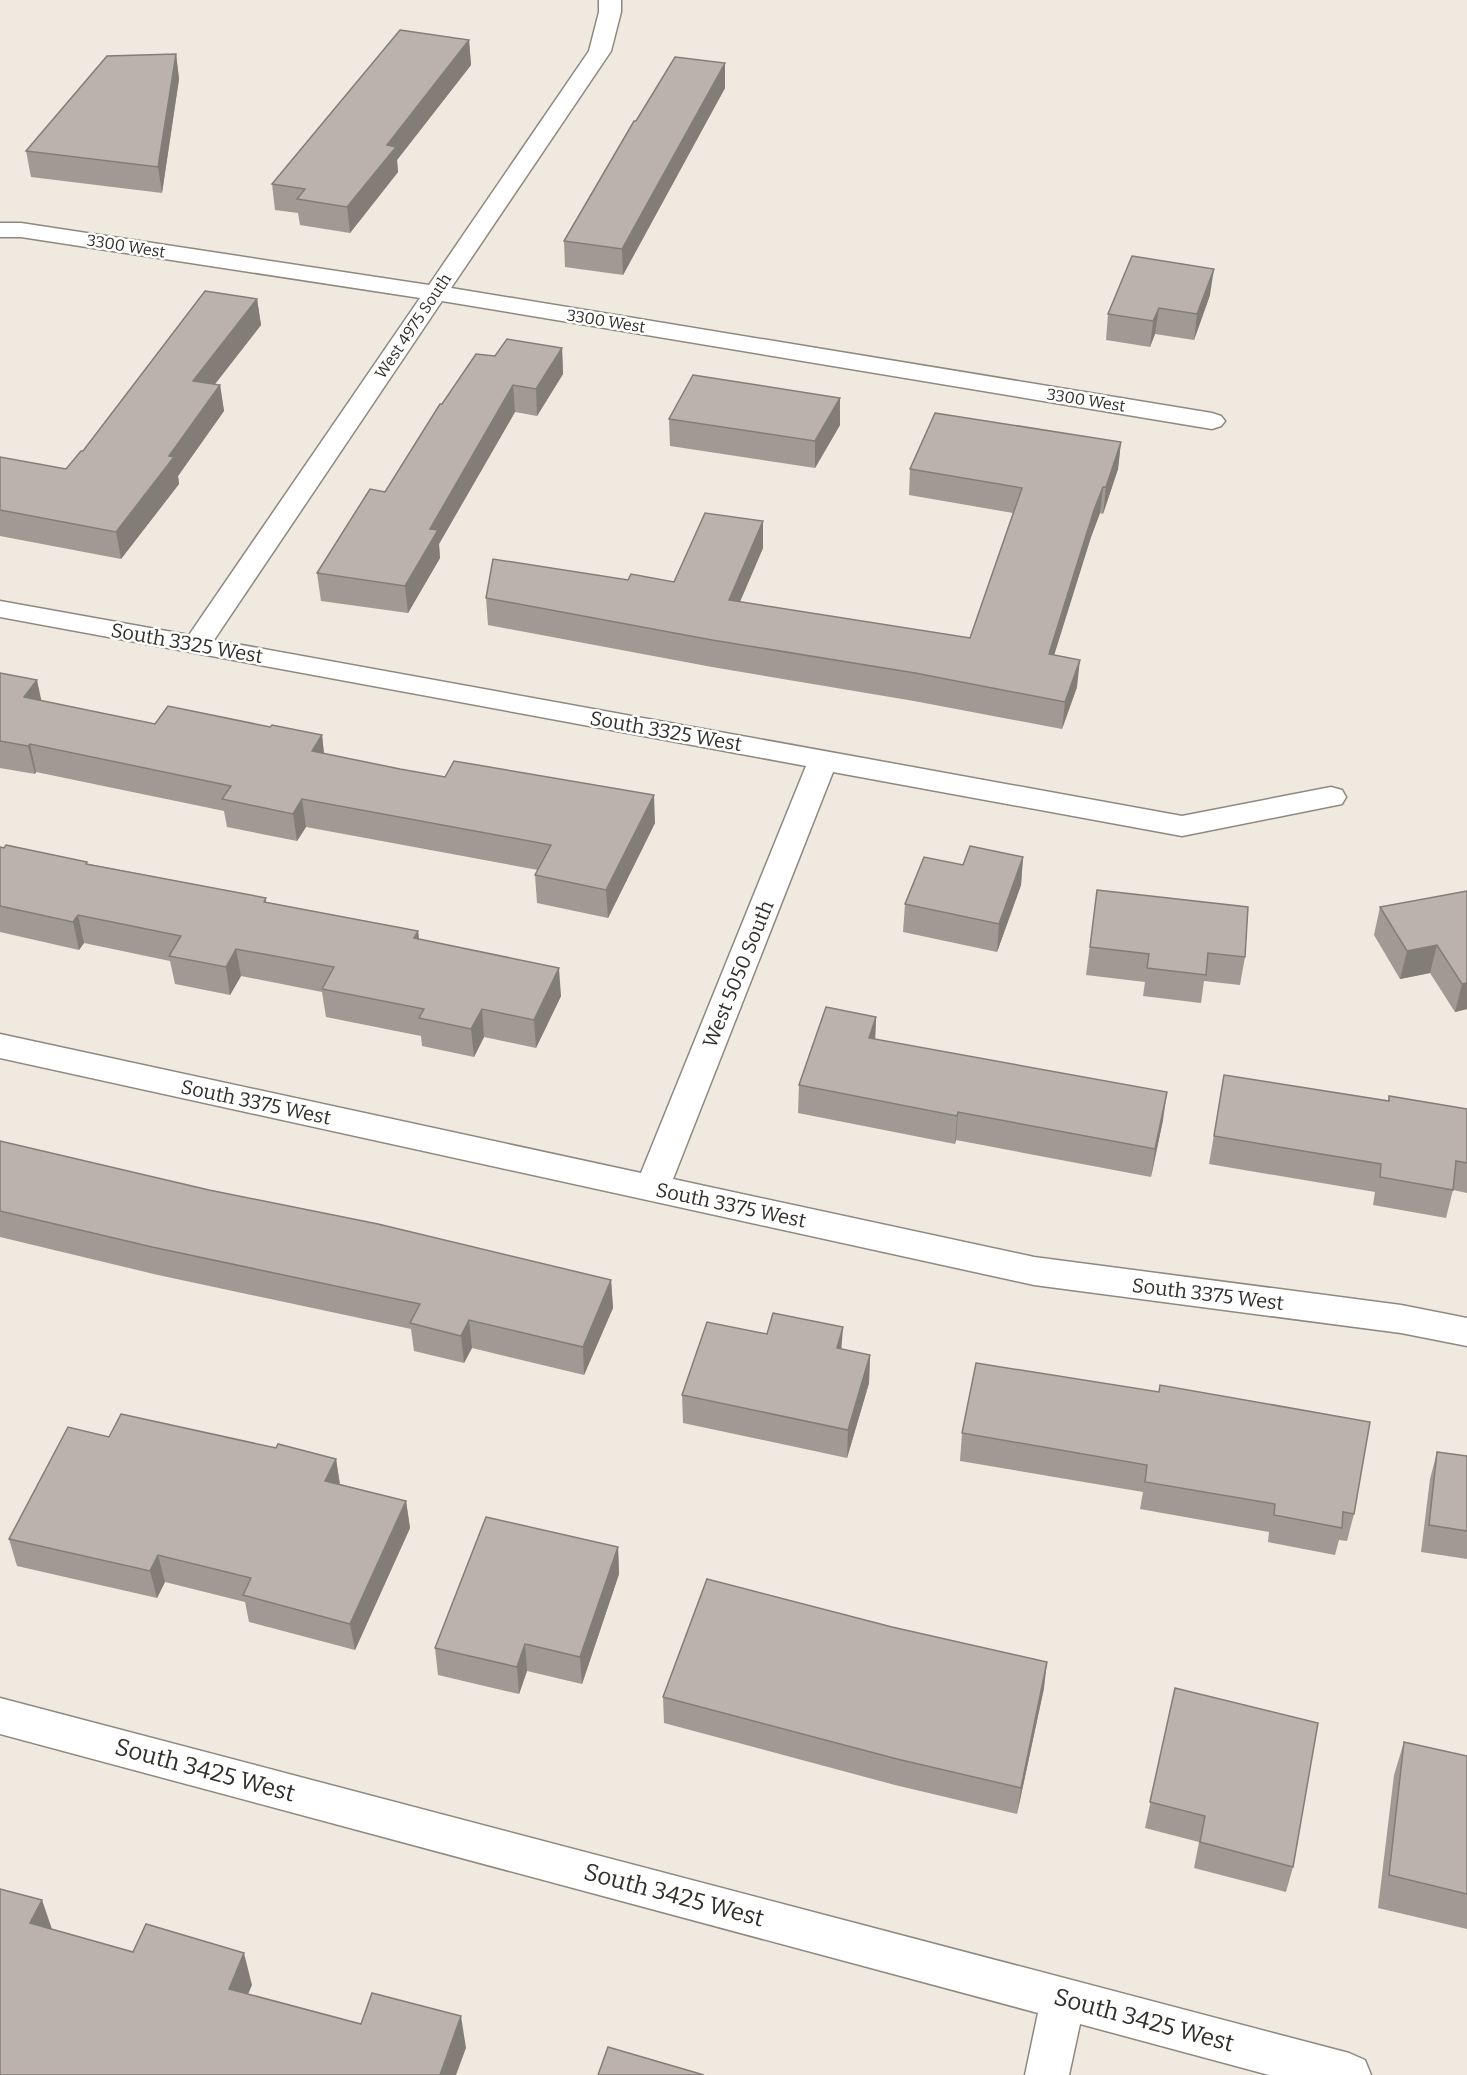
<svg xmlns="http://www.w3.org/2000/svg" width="1467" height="2075" viewBox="0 0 1467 2075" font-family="Bitter,serif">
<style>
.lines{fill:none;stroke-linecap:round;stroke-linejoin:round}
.minor-casing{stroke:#8f8880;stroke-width:3}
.minor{fill:#fff;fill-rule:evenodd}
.wall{fill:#a19993}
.shaded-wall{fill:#837d78}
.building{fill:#bbb2ab;stroke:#837d78;stroke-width:1.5}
.labels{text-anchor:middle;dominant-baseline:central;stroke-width:5;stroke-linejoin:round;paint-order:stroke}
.far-street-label{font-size:16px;fill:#312f2b;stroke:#fff}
.street-label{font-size:20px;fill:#312f2b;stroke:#fff}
.near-street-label{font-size:24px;fill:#312f2b;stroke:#fff}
</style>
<rect width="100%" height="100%" fill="#f0e9e0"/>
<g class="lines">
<g class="minor-casing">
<path id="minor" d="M 599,0 L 621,0 L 621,12 L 611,51 L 451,288 L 1212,413 L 1221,416 L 1225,421 L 1221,426 L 1212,429 L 442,301 L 214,640 L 1182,816 L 1331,787 L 1342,790 L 1346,797 L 1342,804 L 1182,836 L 833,772 L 673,1179 L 1034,1257 L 1401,1305 L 1467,1318 L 1467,1346 L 1401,1333 L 1034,1285 L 0,1058 L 0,1034 L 641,1173 L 806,766 L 0,617 L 0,601 L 189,635 L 420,298 L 21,237 L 0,237 L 0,223 L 21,223 L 429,285 L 589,51 L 599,12 Z
M 0,1698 L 1349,2053 L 1365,2060 L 1371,2075 L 1269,2075 L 1080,2024 L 1069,2075 L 1025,2075 L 1038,2013 L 0,1734 Z"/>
</g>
<use href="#minor" class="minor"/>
</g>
<path class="wall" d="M 469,40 L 471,65 L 397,160 L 398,172 L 350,233 L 300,225 L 298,213 L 275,210 L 272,184 Z
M 176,54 L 179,79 L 162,193 L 31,177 L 26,151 Z
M 725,88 L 623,275 L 565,267 L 564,241 L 636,121 Z
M 1210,295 L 1194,340 L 1155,334 L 1150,347 L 1106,340 L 1108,314 Z
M 257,299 L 261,325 L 215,384 L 220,385 L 224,411 L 178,476 L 179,484 L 121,559 L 0,536 L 0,457 L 66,469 L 83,451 Z
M 562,348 L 563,374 L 537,416 L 515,412 L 439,544 L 440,558 L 408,613 L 321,601 L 317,573 L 385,492 L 442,404 L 495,356 Z
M 840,398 L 840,425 L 815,468 L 670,446 L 669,419 Z
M 1121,442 L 1118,469 L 1103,514 L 1100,513 L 1091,537 L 1054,655 L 1077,687 L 1062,729 L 914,701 L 712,667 L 488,625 L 486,598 L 628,580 L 674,582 L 763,521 L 763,548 L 740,602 L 970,638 L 1013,513 L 909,495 L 910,469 Z
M 0,673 L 41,701 L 155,724 L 270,727 L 322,735 L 324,754 L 655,823 L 608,918 L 537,903 L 535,875 L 538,870 L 306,827 L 297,841 L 227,827 L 224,811 L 36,772 L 35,774 L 0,768 Z
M 0,847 L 266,898 L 266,902 L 418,931 L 419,939 L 561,996 L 536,1048 L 484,1037 L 474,1057 L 422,1046 L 421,1036 L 326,1017 L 322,992 L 241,976 L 230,995 L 175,984 L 170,961 L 84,943 L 79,950 L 0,932 Z
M 1023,857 L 1021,885 L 997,952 L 903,932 L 905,904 L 963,865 Z
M 1097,890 L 1245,957 L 1240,985 L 1204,981 L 1201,1003 L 1143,996 L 1145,982 L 1086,975 Z
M 1467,891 L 1467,1009 L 1455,1012 L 1430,973 L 1400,979 L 1374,935 L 1380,907 Z
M 876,1017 L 875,1039 L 1163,1120 L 1151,1177 L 956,1140 L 955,1144 L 798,1113 L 799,1085 Z
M 1224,1075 L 1388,1101 L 1389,1096 L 1467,1109 L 1467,1193 L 1453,1190 L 1446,1218 L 1373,1205 L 1375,1192 L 1209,1164 Z
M 0,1141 L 209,1190 L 611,1280 L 613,1308 L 584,1375 L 472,1348 L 464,1363 L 414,1351 L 411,1329 L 158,1275 L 0,1237 Z
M 842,1349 L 870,1355 L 869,1383 L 847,1458 L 683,1423 L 682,1395 Z
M 1159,1392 L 1354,1514 L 1347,1541 L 1339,1540 L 1335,1555 L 1268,1542 L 1269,1532 L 1140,1509 L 1143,1492 L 960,1461 L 962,1433 Z
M 109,1437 L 276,1448 L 336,1459 L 340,1484 L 406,1501 L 410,1528 L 355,1650 L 249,1622 L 245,1602 L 165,1582 L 157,1598 L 17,1566 L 9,1539 Z
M 1437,1452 L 1467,1456 L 1467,1559 L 1421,1552 L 1430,1479 Z
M 618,1547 L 619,1574 L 582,1684 L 527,1671 L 519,1694 L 438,1675 L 435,1648 Z
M 1044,1688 L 1017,1814 L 895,1785 L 664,1723 L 663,1697 Z
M 1175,1688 L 1293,1867 L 1286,1892 L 1194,1868 L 1199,1842 L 1145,1828 Z
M 1404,1742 L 1467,1756 L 1467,1929 L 1378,1908 L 1394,1775 Z"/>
<path class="shaded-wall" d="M 469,40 L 471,65 L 397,160 L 398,172 L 350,233 L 347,207 L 387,145 Z
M 176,54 L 179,79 L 162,193 L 158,167 Z
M 725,63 L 725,88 L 623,275 L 622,249 Z
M 1214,269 L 1210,295 L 1194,340 L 1197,314 Z
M 257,299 L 261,325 L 197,407 L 193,381 Z
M 1159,308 L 1155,334 L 1150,347 L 1153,321 Z
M 562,348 L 563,374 L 537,416 L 536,389 Z
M 220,385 L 224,411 L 178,476 L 179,484 L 121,559 L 116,532 L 169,456 Z
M 513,385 L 515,412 L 439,544 L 440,558 L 408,613 L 405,586 L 430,529 Z
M 840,398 L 840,425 L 815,468 L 815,441 Z
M 1121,442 L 1118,469 L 1103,514 L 1106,487 Z
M 1103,487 L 1100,513 L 1091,537 L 1046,681 L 1049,654 L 1094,510 Z
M 763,521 L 763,548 L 729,627 L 729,600 Z
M 1080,660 L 1077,687 L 1062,729 L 1065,702 Z
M 37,680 L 43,708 L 24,697 Z
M 322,735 L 325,763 L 312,751 Z
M 30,744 L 36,772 L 35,774 L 28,746 Z
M 654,795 L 655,823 L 608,918 L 606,890 Z
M 302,799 L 306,827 L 297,841 L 293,814 Z
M 1023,857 L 1021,885 L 997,952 L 999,924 Z
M 78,915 L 84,943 L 79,950 L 73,922 Z
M 418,931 L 421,959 L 414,938 Z
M 1437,945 L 1430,973 L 1400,979 L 1407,951 Z
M 236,949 L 241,976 L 230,995 L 226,967 Z
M 559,968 L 561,996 L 536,1048 L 534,1020 Z
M 1467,983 L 1467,1009 L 1455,1012 L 1462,984 Z
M 482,1009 L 484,1037 L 474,1057 L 471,1029 Z
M 876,1017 L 875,1044 L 869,1038 Z
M 1167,1092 L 1163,1120 L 1151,1177 L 1155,1149 Z
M 958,1112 L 956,1140 L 955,1144 L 957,1116 Z
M 611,1280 L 613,1308 L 584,1375 L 583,1347 Z
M 469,1320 L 472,1348 L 464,1363 L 461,1336 Z
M 843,1327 L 841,1354 L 837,1348 Z
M 870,1355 L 869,1383 L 847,1458 L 848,1430 Z
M 336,1459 L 340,1486 L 325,1481 Z
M 406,1501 L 410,1528 L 355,1650 L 350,1624 Z
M 618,1547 L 619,1574 L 582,1684 L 580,1657 Z
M 158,1555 L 165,1582 L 157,1598 L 150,1571 Z
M 525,1644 L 527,1671 L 519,1694 L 517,1667 Z
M 1047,1662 L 1044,1688 L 1017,1814 L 1021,1788 Z
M 42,1900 L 53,1932 L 30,1923 Z
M 244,1953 L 252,1985 L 237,2020 L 229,1989 Z
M 461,2016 L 466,2048 L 456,2075 L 440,2075 Z"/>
<path class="building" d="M 400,30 L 469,40 L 387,145 L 396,147 L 347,207 L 297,199 L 305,189 L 272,184 Z
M 176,54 L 158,167 L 26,151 L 107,56 Z
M 675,57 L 725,63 L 622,249 L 564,241 L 634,121 L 636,121 Z
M 1132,256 L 1214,269 L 1197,314 L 1159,308 L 1153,321 L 1108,314 Z
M 205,291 L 257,299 L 193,381 L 220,385 L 169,456 L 174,457 L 116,532 L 0,510 L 0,457 L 66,469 L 81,451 L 83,451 Z
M 507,339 L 562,348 L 536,389 L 513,385 L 430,529 L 438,530 L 405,586 L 317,573 L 370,489 L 385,492 L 440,404 L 442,404 L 476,354 L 495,356 Z
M 693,375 L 840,398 L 815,441 L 669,419 Z
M 935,413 L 1121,442 L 1106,487 L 1103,487 L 1094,510 L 1049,654 L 1080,660 L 1065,702 L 915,673 L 712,640 L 486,598 L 493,559 L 628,580 L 631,574 L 674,582 L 705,513 L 763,521 L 729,600 L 970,638 L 1022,488 L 910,469 Z
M 0,673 L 37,680 L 24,697 L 155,724 L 168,706 L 270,727 L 272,725 L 322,735 L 312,751 L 400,769 L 445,777 L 454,761 L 654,795 L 606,890 L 535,875 L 551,845 L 302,799 L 293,814 L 222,799 L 231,786 L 30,744 L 28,746 L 0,741 Z
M 6,845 L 87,862 L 86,864 L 266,898 L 264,902 L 418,931 L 414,938 L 559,968 L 534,1020 L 482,1009 L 471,1029 L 419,1018 L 424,1009 L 322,989 L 334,967 L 236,949 L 226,967 L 169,956 L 181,936 L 78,915 L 73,922 L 0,906 L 0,847 L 4,848 Z
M 970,846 L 1023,857 L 999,924 L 905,904 L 924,857 L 963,865 Z
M 1097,890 L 1248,907 L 1245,957 L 1208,953 L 1206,975 L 1147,968 L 1149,954 L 1090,947 Z
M 1467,891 L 1467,983 L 1462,984 L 1437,945 L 1407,951 L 1380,907 Z
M 826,1007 L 876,1017 L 869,1038 L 1167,1092 L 1155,1149 L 958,1112 L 957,1116 L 799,1085 Z
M 1224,1075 L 1389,1101 L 1389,1096 L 1467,1109 L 1467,1163 L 1456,1161 L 1453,1190 L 1380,1177 L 1381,1164 L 1214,1136 Z
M 0,1141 L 209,1190 L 378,1224 L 611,1280 L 583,1347 L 469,1320 L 461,1336 L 410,1323 L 420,1304 L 152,1247 L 0,1211 Z
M 773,1313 L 843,1327 L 837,1348 L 870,1355 L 848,1430 L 682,1395 L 707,1322 L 767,1334 Z
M 976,1363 L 1159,1392 L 1160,1385 L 1370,1422 L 1354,1514 L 1343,1512 L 1342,1528 L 1274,1515 L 1275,1504 L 1145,1482 L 1147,1465 L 962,1433 Z
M 121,1414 L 276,1448 L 278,1444 L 336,1459 L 325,1481 L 406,1501 L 350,1624 L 243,1595 L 251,1578 L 158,1555 L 150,1571 L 9,1539 L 68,1427 L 109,1437 Z
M 1437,1452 L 1467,1456 L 1467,1531 L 1429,1525 Z
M 486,1517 L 618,1547 L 580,1657 L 525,1644 L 517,1667 L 435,1648 Z
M 707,1579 L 892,1627 L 1047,1662 L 1021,1788 L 897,1759 L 663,1697 Z
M 1175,1688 L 1318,1723 L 1293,1867 L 1200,1842 L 1205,1816 L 1150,1802 Z
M 1404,1742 L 1467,1756 L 1467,1894 L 1389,1875 Z
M 0,1889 L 42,1900 L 30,1923 L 133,1952 L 146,1924 L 244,1953 L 229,1989 L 361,2024 L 372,1993 L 461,2016 L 440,2075 L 0,2075 Z
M 608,2047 L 704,2075 L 598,2075 Z"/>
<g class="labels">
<g class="far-street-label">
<text transform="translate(126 246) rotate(9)">3300 West</text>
<text transform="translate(606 321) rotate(9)">3300 West</text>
<text transform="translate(413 326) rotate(-56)">West 4975 South</text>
<text transform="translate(1086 400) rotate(9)">3300 West</text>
</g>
<g class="street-label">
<text transform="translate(187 643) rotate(10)">South 3325 West</text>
<text transform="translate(666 731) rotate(10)">South 3325 West</text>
<text transform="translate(738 974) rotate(-68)">West 5050 South</text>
<text transform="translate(256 1102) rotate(12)">South 3375 West</text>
<text transform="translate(731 1205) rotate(12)">South 3375 West</text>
<text transform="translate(1208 1294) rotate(7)">South 3375 West</text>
</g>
<g class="near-street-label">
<text transform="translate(205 1770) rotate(15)">South 3425 West</text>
<text transform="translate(674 1895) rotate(15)">South 3425 West</text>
<text transform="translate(1144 2020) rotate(15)">South 3425 West</text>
</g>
</g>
</svg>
